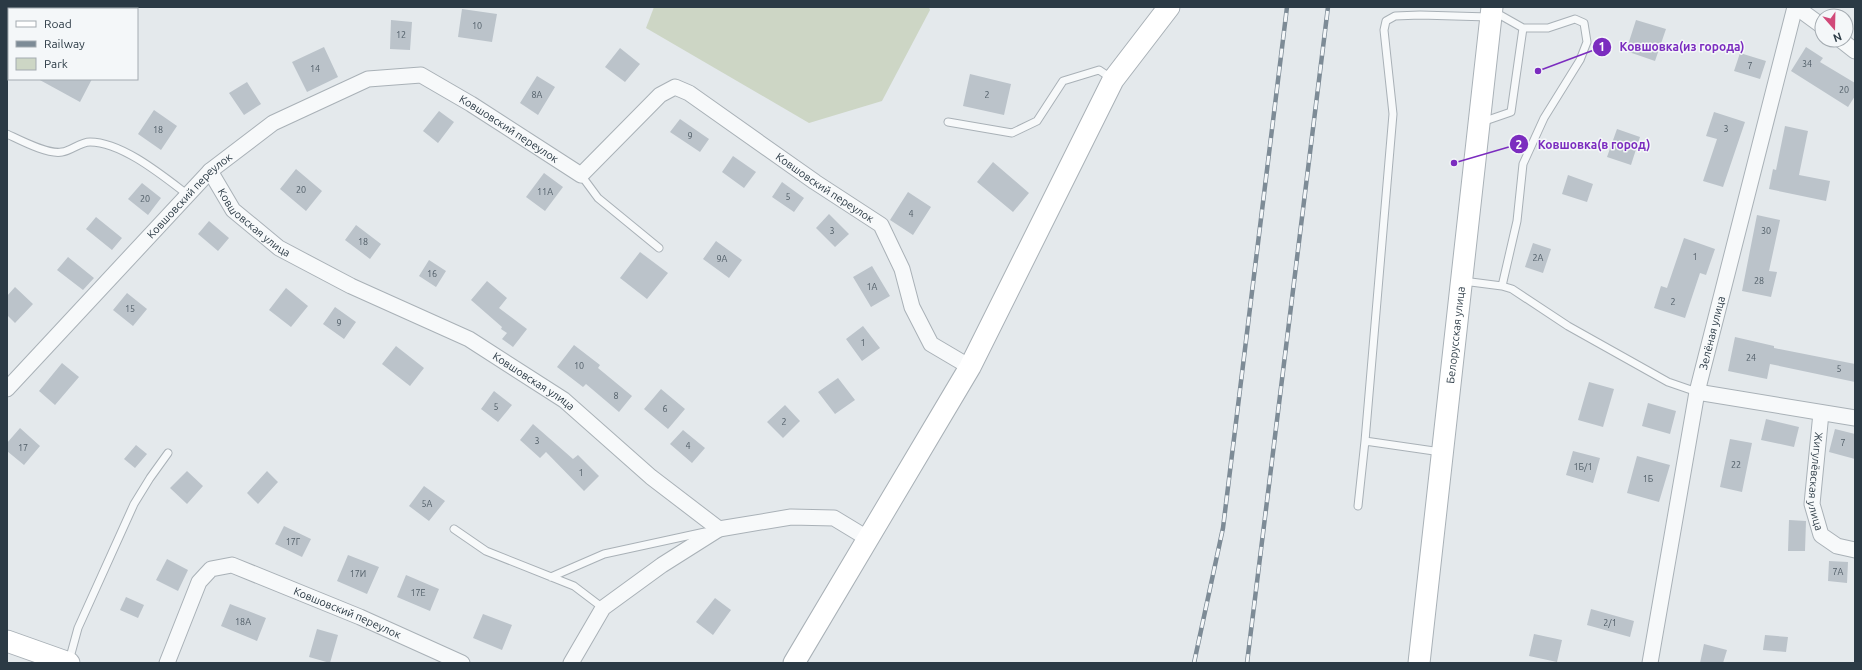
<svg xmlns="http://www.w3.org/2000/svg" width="1862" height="670" viewBox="0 0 1862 670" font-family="Ubuntu,sans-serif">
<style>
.green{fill:#cdd6c5}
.building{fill:#bbc3ca}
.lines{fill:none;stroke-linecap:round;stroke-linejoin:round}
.lane-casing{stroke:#a9b1b7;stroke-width:9}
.street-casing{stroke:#a9b1b7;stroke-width:17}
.secondary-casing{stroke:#a9b1b7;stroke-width:23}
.lane{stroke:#f7f9fa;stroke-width:7}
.street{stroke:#f7f9fa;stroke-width:15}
.secondary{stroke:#fff;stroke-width:21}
.rail-casing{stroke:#7d8b96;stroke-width:4.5}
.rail{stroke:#f4f7f9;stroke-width:3;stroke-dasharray:9;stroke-linecap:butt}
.labels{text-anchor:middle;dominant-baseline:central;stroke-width:3;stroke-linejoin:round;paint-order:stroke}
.number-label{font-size:9px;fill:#4f5c66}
.street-label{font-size:11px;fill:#2b3a45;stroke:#f4f7f9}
.leader{fill:none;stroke:#7b2cbf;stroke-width:1.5}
.callout-dot{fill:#7b2cbf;stroke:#f4f7f9;stroke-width:1.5}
.mark-label{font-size:12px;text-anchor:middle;font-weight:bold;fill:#fff}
.callout-label{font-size:12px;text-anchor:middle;font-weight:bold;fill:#7b2cbf;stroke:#f4f7f9;stroke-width:3;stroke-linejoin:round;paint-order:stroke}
</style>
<rect width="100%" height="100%" fill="#e4e9ec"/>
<path class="green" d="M 654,7 L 929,7 L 930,10 L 882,101 L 809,123 L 646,28 Z"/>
<path class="building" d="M 462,9 L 497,14 L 492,42 L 458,37 Z
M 391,20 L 412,22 L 410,50 L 390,49 Z
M 1636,20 L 1666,29 L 1655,61 L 1626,51 Z
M 324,47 L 338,77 L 307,92 L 292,62 Z
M 1806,47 L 1823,58 L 1820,62 L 1855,83 L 1855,96 L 1848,107 L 1791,71 Z
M 620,48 L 640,64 L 625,82 L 605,67 Z
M 1740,53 L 1766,61 L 1760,79 L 1734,71 Z
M 970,74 L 1011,84 L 1004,115 L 963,106 Z
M 537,76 L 555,87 L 538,115 L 520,103 Z
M 38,79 L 92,79 L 80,102 Z
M 247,82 L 261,104 L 244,115 L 229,93 Z
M 154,110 L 177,126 L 161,150 L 138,134 Z
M 439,111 L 454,122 L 438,143 L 423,131 Z
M 1714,112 L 1745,122 L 1723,187 L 1703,181 L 1717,139 L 1706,136 Z
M 680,119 L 709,139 L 700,152 L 670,132 Z
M 1785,126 L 1808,131 L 1799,175 L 1830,181 L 1826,201 L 1769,189 L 1773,169 L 1776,170 Z
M 1617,129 L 1640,137 L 1631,165 L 1607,157 Z
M 733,156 L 756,172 L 744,188 L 722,172 Z
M 993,162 L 1029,193 L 1013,212 L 977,182 Z
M 296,169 L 322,191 L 306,211 L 280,189 Z
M 544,173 L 563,187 L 545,211 L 526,197 Z
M 1568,175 L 1593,184 L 1587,202 L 1562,194 Z
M 782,182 L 804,198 L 794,212 L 772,197 Z
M 142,183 L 161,198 L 148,215 L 128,199 Z
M 908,192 L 931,207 L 913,235 L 890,220 Z
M 829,214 L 849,234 L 835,247 L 816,228 Z
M 1757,215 L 1780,220 L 1769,271 L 1777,272 L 1771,297 L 1742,291 Z
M 96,217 L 122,238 L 112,250 L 86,229 Z
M 209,221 L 229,238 L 218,251 L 198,234 Z
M 356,225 L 381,244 L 370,259 L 345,240 Z
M 1684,238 L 1715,249 L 1706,275 L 1700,273 L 1685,318 L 1654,308 L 1661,286 L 1667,288 Z
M 716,241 L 742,260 L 729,278 L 703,259 Z
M 1533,243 L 1551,249 L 1543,273 L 1525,267 Z
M 640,252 L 668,273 L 647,299 L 620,278 Z
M 68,257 L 94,278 L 83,290 L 57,270 Z
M 429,260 L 446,271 L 436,287 L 419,276 Z
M 872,266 L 890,296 L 871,307 L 853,277 Z
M 487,281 L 507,298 L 499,308 L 527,329 L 513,347 L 502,339 L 507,333 L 501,329 L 502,327 L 471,300 Z
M 15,287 L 33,304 L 15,323 L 7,315 L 7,296 Z
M 286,288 L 308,306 L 291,327 L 269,310 Z
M 127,293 L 147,309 L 133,326 L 113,310 Z
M 335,307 L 356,322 L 344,339 L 323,324 Z
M 863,326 L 880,348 L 862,361 L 846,339 Z
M 1735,337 L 1774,346 L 1774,348 L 1855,364 L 1855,382 L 1770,364 L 1767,379 L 1728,371 Z
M 574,345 L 600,365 L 598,368 L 632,396 L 619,412 L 586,384 L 583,387 L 557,367 Z
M 396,346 L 424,368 L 410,386 L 382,364 Z
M 62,363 L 79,377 L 55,405 L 39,391 Z
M 838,378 L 855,400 L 835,414 L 818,392 Z
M 1589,382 L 1614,389 L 1603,427 L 1578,420 Z
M 661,389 L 685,409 L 668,429 L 644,409 Z
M 494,391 L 512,405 L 498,422 L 481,409 Z
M 1648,403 L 1676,411 L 1670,434 L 1642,426 Z
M 785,405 L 800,421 L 783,438 L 767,422 Z
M 1766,419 L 1799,427 L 1794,447 L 1761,440 Z
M 533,424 L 573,459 L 578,455 L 599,476 L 584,491 L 546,452 L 540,458 L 520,440 Z
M 20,428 L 40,446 L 24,465 L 7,451 L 7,443 Z
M 1835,429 L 1855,434 L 1855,459 L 1829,452 Z
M 683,430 L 705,448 L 692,463 L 670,444 Z
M 1730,439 L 1752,443 L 1742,492 L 1720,487 Z
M 136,445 L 147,454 L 135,468 L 124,459 Z
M 1573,451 L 1600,458 L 1593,483 L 1566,475 Z
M 1637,456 L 1670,465 L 1659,502 L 1627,493 Z
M 187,471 L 203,486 L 187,504 L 170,488 Z
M 267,471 L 278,482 L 258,504 L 247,493 Z
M 424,486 L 445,501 L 429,521 L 409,506 Z
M 1789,520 L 1806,521 L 1805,551 L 1788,551 Z
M 284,526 L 311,539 L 302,557 L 275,544 Z
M 348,555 L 379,567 L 367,594 L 337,581 Z
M 167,559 L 188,570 L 178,591 L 156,580 Z
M 1829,561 L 1848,562 L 1847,583 L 1828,581 Z
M 406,575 L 439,589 L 430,611 L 397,597 Z
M 126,597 L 144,605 L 138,618 L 120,610 Z
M 715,598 L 731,610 L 713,635 L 696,622 Z
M 230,604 L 266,618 L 257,641 L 221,626 Z
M 1591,609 L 1634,621 L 1630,637 L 1587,625 Z
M 483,614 L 512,625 L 502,650 L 473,638 Z
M 317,629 L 338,635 L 330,663 L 309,657 Z
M 1534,634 L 1562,640 L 1557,662 L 1529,656 Z
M 1765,635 L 1788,637 L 1786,652 L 1763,650 Z
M 1704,644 L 1727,650 L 1723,663 L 1700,663 Z"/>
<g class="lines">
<g class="lane-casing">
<path id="lane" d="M 948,122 L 1012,133 L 1037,121 L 1063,81 L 1099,70 L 1111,78
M 1482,122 L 1511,112 L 1523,28 L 1493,11
M 7,134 C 20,140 48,155 62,152 C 71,151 80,142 90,142 C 122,142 163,176 188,195
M 581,175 L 598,198 L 659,248
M 1463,281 L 1502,286 L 1512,289 L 1568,326 L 1668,382 L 1697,392
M 1502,286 L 1517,221 L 1523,164 L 1544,118 L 1580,60 L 1587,42 L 1584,23 L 1575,19 L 1548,28 L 1523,28
M 1365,441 L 1441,452
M 1358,506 L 1365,441 L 1393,114 L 1384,30 L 1386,21 L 1395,16 L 1420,15 L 1489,17
M 454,529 L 486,551 L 574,586 L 603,608
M 551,577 L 604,554 L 705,532
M 69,661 L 78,628 L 134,504 L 150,478 L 168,453"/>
</g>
<g class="street-casing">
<g id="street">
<path d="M 1796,7 L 1822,26"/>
<path d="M 1841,40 L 1855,51"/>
<path id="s1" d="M 210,171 L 233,210 L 279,248 L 351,286 L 469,339 L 564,400 L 651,477 L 719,529 L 791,517 L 834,518 L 867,538"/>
<path id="s2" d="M 7,389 L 210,171 L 273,123 L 368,79 L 421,75 L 471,104 L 581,175 L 660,95 L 675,87 L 689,93 L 815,182 L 881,225 L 902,269 L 912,307 L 931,344 L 970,367"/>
<path d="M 1697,392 L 1855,418"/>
<path id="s3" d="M 1821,413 L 1812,504 L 1821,535 L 1837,546 L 1855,550"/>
<path id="s4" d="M 167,663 L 199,582 L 211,569 L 232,565 L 360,617 L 462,663"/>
<path d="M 571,663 L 603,608 L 662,565 L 719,529"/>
<path id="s5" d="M 1650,663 L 1697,392 L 1795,7"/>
</g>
</g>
<g class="secondary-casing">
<g id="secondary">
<path d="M 7,641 L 69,663"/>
<path d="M 794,663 L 970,367 L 1113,80 L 1169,7"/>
<path id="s6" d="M 1419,663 L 1492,7"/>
</g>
</g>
<use href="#lane" class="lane"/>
<use href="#street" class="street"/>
<use href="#secondary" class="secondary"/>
<g class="rail-casing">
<path id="rail" d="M 1194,663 L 1223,528 L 1287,7
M 1247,663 L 1328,7"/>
</g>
<use href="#rail" class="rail"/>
</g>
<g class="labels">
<g class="number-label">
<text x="477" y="26">10</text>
<text x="401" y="35">12</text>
<text x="1807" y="64">34</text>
<text x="1750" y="66">7</text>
<text x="315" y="69">14</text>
<text x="1844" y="90">20</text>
<text x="537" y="95">8А</text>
<text x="987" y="95">2</text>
<text x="1726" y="129">3</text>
<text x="158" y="130">18</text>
<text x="690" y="136">9</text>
<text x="301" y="190">20</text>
<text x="545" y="192">11А</text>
<text x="788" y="197">5</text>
<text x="145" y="199">20</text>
<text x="911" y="214">4</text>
<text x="832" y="231">3</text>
<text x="1766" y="231">30</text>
<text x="363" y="242">18</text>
<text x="1695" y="257">1</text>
<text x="1538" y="258">2А</text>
<text x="722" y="259">9А</text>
<text x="432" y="274">16</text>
<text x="1759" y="281">28</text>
<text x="872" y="287">1А</text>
<text x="1673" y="302">2</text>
<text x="130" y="309">15</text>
<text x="339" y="323">9</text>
<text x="863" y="343">1</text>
<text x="1751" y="358">24</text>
<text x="579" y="366">10</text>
<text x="1839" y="369">5</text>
<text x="616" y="396">8</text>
<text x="496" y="407">5</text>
<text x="665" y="409">6</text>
<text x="784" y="422">2</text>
<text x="537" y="441">3</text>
<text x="1843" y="443">7</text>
<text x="688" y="446">4</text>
<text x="23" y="448">17</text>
<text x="1736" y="465">22</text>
<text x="1583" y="467">1Б/1</text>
<text x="581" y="473">1</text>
<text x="1648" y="479">1Б</text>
<text x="427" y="504">5А</text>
<text x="293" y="542">17Г</text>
<text x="1838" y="572">7А</text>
<text x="358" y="574">17И</text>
<text x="418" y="593">17Е</text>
<text x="243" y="622">18А</text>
<text x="1610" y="623">2/1</text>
</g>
<g class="street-label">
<text stroke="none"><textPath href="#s2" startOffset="638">Ковшовский переулок</textPath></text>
<text stroke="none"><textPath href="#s2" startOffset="1034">Ковшовский переулок</textPath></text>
<text stroke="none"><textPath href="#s2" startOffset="266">Ковшовский переулок</textPath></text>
<text stroke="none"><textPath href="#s1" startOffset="69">Ковшовская улица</textPath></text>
<text stroke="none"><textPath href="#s5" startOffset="336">Зелёная улица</textPath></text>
<text stroke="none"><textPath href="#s6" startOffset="330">Белорусская улица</textPath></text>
<text stroke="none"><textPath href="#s1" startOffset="393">Ковшовская улица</textPath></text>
<text stroke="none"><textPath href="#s3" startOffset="69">Жигулёвская улица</textPath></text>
<text stroke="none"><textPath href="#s4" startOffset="251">Ковшовский переулок</textPath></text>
</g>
</g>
<path class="leader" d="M1538 71L1602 47M1454 163L1519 144"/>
<g class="callout-dot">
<circle cx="1538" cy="71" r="4"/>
<circle cx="1454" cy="163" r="4"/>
<circle cx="1602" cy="47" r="10"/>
<circle cx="1519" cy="144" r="10"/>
</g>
<g class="mark-label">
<text x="1602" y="51">1</text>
<text x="1519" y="149">2</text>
</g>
<g class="callout-label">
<text x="1682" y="51">Ковшовка(из города)</text>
<text x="1594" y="149">Ковшовка(в город)</text>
</g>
<rect width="1862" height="670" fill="none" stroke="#2b3a45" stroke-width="16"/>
<rect x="8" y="8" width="130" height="72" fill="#f4f7f9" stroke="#a4abb1"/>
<rect x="16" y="21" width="20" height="6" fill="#ffffff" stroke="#a4abb1"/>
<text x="44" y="28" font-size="12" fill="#2b3a45">Road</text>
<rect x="16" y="41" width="20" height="6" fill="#7d8b96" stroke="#a4abb1"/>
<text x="44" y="48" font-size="12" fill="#2b3a45">Railway</text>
<rect x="16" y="58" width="20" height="12" fill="#cdd6c5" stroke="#a4abb1"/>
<text x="44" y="68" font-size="12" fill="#2b3a45">Park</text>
<g transform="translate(1834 28) rotate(160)"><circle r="19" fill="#f4f7f9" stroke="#a4abb1"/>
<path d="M0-3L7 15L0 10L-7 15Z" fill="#d14979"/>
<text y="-6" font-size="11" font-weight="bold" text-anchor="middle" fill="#2b3a45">N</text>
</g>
</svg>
